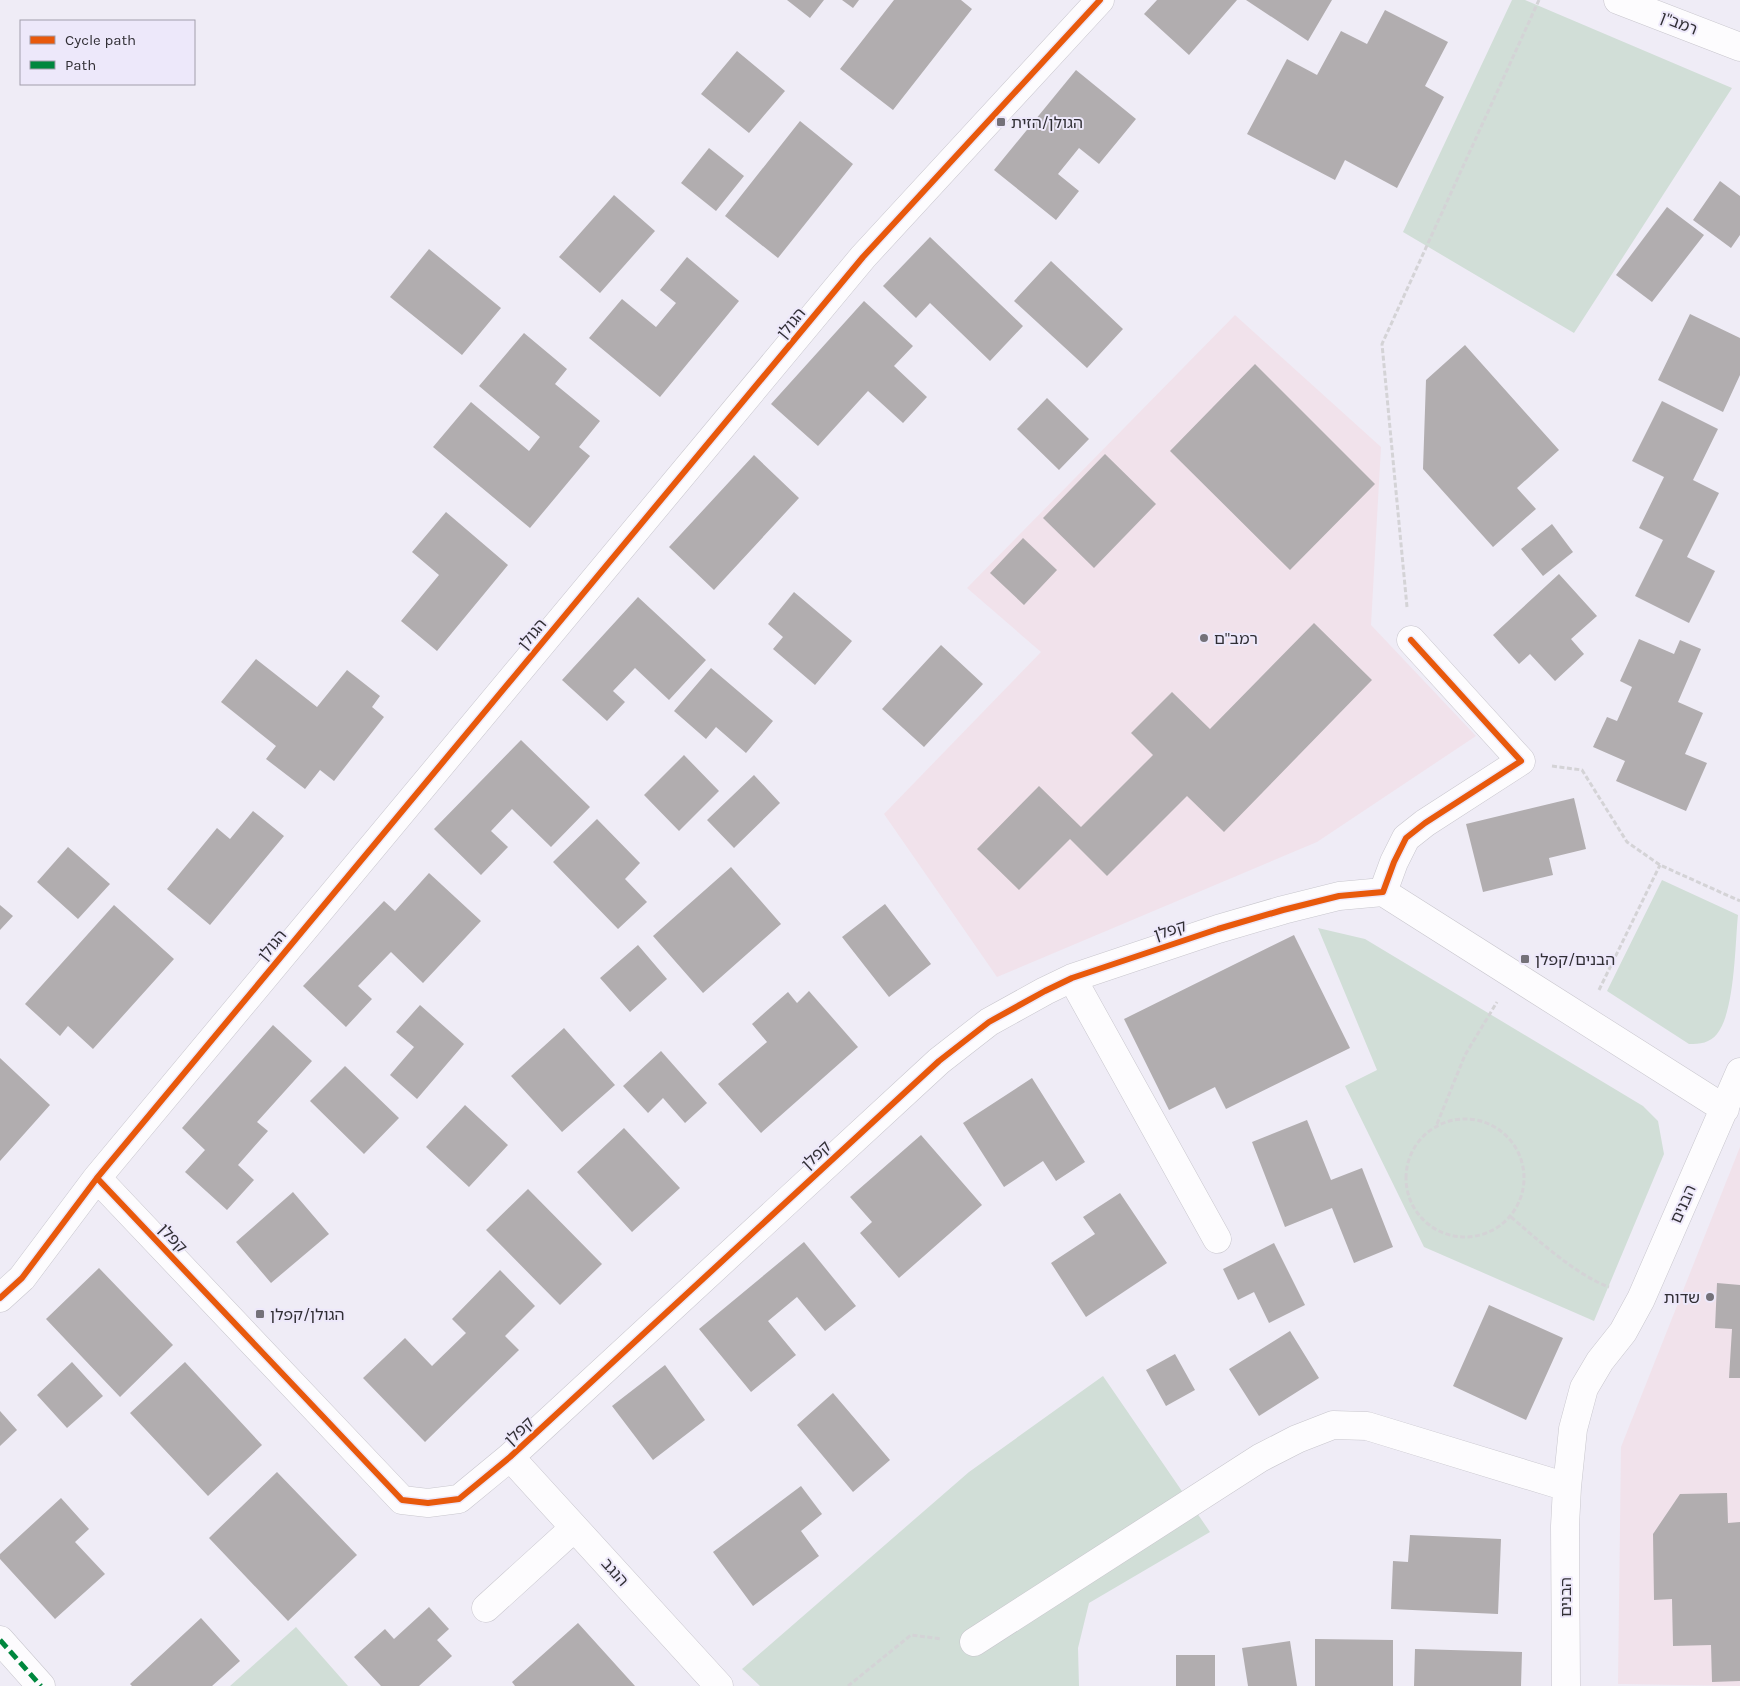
<svg xmlns="http://www.w3.org/2000/svg" width="1740" height="1686" viewBox="0 0 1740 1686" font-family="Karla,'Noto Sans Hebrew',sans-serif">
<style>
.education{fill:#f1e2eb}
.green{fill:#d1ded7}
.building{fill:#b1adaf}
.lines{fill:none;stroke-linecap:round;stroke-linejoin:round}
.minor-casing{stroke:#c8c6cd;stroke-width:29}
.path{stroke:#d4d3d6;stroke-width:3;stroke-dasharray:5 2.5;stroke-linecap:butt}
.minor{stroke:#fdfcfe;stroke-width:28}
.quiet{stroke:#00873e;stroke-width:5;stroke-dasharray:10 5;stroke-linecap:butt}
.cycleway-casing{stroke:#ede8fa;stroke-width:9}
.cycleway{stroke:#e8590c;stroke-width:6}
.poi-dot{fill:#747179;stroke:#ede8fa;stroke-width:2}
.labels{text-anchor:middle;dominant-baseline:central;stroke-width:4;stroke-linejoin:round;paint-order:stroke}
.street-label{font-size:16px;fill:#312f35;stroke:#ede8fa}
.poi-label{font-size:16px;fill:#312f35;stroke:#ede8fa;text-anchor:start}
</style>
<rect width="100%" height="100%" fill="#efecf6"/>
<path class="education" d="M 1235,315 L 1381,447 L 1371,625 L 1476,736 L 1317,842 L 997,977 L 884,814 L 1041,652 L 967,588 Z
M 1740,1147 L 1740,1686 L 1618,1684 L 1621,1447 Z"/>
<path class="green" d="M 1512,0 L 1525,0 L 1732,88 L 1574,333 L 1403,232 Z
M 1662,880 L 1738,915 C 1735,944 1735,1012 1717,1034 C 1710,1043 1700,1044 1689,1044 L 1607,991 Z
M 1318,928 L 1365,939 L 1643,1106 L 1658,1121 L 1664,1154 L 1594,1321 L 1424,1247 L 1345,1086 L 1377,1070 Z
M 1103,1376 L 1210,1532 L 1089,1603 L 1078,1648 L 1079,1686 L 760,1686 L 742,1669 L 969,1472 Z
M 296,1627 L 348,1686 L 230,1686 Z"/>
<path class="building" d="M 787,0 L 824,0 L 810,18 Z
M 842,0 L 859,0 L 853,8 Z
M 894,0 L 961,0 L 972,9 L 893,110 L 840,69 Z
M 1157,0 L 1237,0 L 1189,55 L 1144,14 Z
M 1246,0 L 1332,0 L 1308,41 Z
M 1385,10 L 1448,42 L 1425,86 L 1444,97 L 1397,188 L 1345,160 L 1335,180 L 1247,134 L 1287,59 L 1317,75 L 1341,31 L 1367,44 Z
M 737,51 L 785,91 L 749,133 L 701,94 Z
M 1076,70 L 1136,119 L 1099,164 L 1079,148 L 1058,174 L 1079,191 L 1056,220 L 994,170 Z
M 800,121 L 853,164 L 778,258 L 725,216 Z
M 709,148 L 744,176 L 716,211 L 681,183 Z
M 1720,181 L 1740,196 L 1740,235 L 1731,248 L 1693,220 Z
M 614,195 L 655,231 L 600,293 L 559,257 Z
M 1667,207 L 1704,235 L 1652,302 L 1616,275 Z
M 930,237 L 1023,326 L 990,361 L 930,303 L 916,318 L 883,286 Z
M 429,249 L 501,308 L 462,355 L 390,297 Z
M 687,257 L 739,301 L 660,397 L 589,338 L 622,299 L 656,327 L 676,303 L 660,290 Z
M 1051,261 L 1123,329 L 1087,368 L 1014,301 Z
M 864,301 L 913,346 L 894,366 L 927,397 L 903,423 L 868,391 L 818,446 L 771,404 Z
M 1690,314 L 1740,338 L 1740,375 L 1723,412 L 1658,380 Z
M 524,333 L 567,369 L 555,384 L 600,421 L 579,447 L 590,456 L 530,528 L 433,447 L 471,402 L 529,451 L 540,437 L 479,386 Z
M 1465,345 L 1559,450 L 1517,488 L 1536,509 L 1493,547 L 1423,469 L 1426,380 Z
M 1255,364 L 1375,484 L 1290,570 L 1170,451 Z
M 1047,398 L 1089,439 L 1059,470 L 1017,429 Z
M 1662,401 L 1718,429 L 1693,480 L 1719,493 L 1687,557 L 1715,571 L 1689,623 L 1635,596 L 1663,540 L 1639,528 L 1664,477 L 1632,461 Z
M 1105,454 L 1156,504 L 1094,568 L 1043,518 Z
M 754,455 L 799,498 L 714,590 L 669,547 Z
M 446,512 L 508,565 L 437,651 L 401,621 L 439,575 L 412,552 Z
M 1552,524 L 1573,552 L 1543,576 L 1521,549 Z
M 1023,538 L 1057,570 L 1024,605 L 990,573 Z
M 1559,574 L 1597,616 L 1571,639 L 1584,654 L 1555,681 L 1530,654 L 1519,664 L 1493,635 Z
M 794,592 L 852,641 L 815,685 L 773,649 L 783,637 L 768,624 Z
M 638,597 L 706,660 L 669,700 L 635,668 L 613,691 L 625,702 L 607,721 L 562,680 Z
M 1314,623 L 1372,680 L 1224,832 L 1187,796 L 1107,876 L 1070,839 L 1019,890 L 977,849 L 1039,786 L 1081,827 L 1153,755 L 1131,733 L 1172,692 L 1210,729 Z
M 1639,639 L 1674,654 L 1680,640 L 1701,649 L 1678,702 L 1703,713 L 1685,754 L 1707,763 L 1686,811 L 1616,781 L 1625,761 L 1593,747 L 1607,717 L 1617,721 L 1632,687 L 1620,681 Z
M 941,645 L 983,684 L 924,747 L 882,709 Z
M 256,659 L 317,707 L 347,670 L 380,696 L 372,707 L 384,717 L 334,781 L 320,770 L 305,789 L 266,759 L 276,746 L 221,702 Z
M 711,668 L 773,721 L 746,753 L 716,727 L 706,739 L 674,711 Z
M 521,740 L 590,807 L 551,847 L 512,809 L 491,831 L 508,847 L 481,875 L 434,829 Z
M 684,755 L 719,791 L 679,831 L 644,795 Z
M 754,775 L 780,803 L 734,848 L 707,820 Z
M 1574,798 L 1586,849 L 1549,858 L 1553,875 L 1483,892 L 1466,824 Z
M 253,811 L 284,836 L 210,925 L 167,889 L 217,828 L 230,839 Z
M 597,819 L 640,863 L 625,879 L 647,902 L 618,929 L 553,862 Z
M 68,847 L 110,884 L 78,919 L 37,882 Z
M 731,867 L 781,924 L 703,993 L 653,936 Z
M 429,873 L 481,921 L 423,983 L 391,952 L 358,986 L 372,999 L 346,1027 L 303,986 L 384,901 L 395,911 Z
M 885,904 L 931,964 L 889,997 L 842,937 Z
M 0,905 L 13,916 L 0,930 Z
M 114,905 L 174,959 L 93,1049 L 68,1026 L 60,1036 L 25,1004 Z
M 1294,935 L 1350,1048 L 1226,1109 L 1215,1087 L 1169,1110 L 1124,1019 Z
M 638,945 L 667,979 L 630,1012 L 600,978 Z
M 809,991 L 858,1047 L 761,1133 L 718,1084 L 767,1042 L 752,1024 L 788,992 L 797,1003 Z
M 420,1005 L 464,1044 L 417,1099 L 390,1075 L 414,1047 L 396,1032 Z
M 273,1025 L 312,1061 L 257,1122 L 268,1131 L 238,1165 L 254,1180 L 227,1210 L 185,1172 L 205,1150 L 182,1128 Z
M 564,1028 L 615,1085 L 562,1132 L 511,1076 Z
M 661,1051 L 707,1103 L 685,1123 L 663,1098 L 648,1113 L 623,1086 Z
M 0,1058 L 50,1105 L 0,1161 Z
M 345,1066 L 399,1118 L 364,1154 L 310,1101 Z
M 1032,1078 L 1085,1162 L 1056,1181 L 1043,1161 L 1004,1187 L 963,1123 Z
M 465,1105 L 508,1145 L 469,1187 L 426,1147 Z
M 1307,1120 L 1331,1180 L 1362,1168 L 1393,1247 L 1354,1263 L 1332,1208 L 1285,1227 L 1252,1142 Z
M 624,1128 L 680,1188 L 632,1232 L 577,1172 Z
M 921,1135 L 982,1205 L 899,1278 L 860,1233 L 872,1222 L 850,1197 Z
M 528,1189 L 602,1264 L 560,1305 L 486,1230 Z
M 293,1192 L 329,1234 L 271,1283 L 236,1242 Z
M 1120,1193 L 1167,1263 L 1086,1317 L 1051,1263 L 1095,1234 L 1083,1217 Z
M 804,1242 L 856,1306 L 825,1331 L 797,1297 L 768,1321 L 796,1355 L 751,1392 L 699,1329 Z
M 1274,1243 L 1305,1305 L 1269,1323 L 1254,1292 L 1238,1300 L 1223,1269 Z
M 99,1268 L 173,1345 L 120,1397 L 46,1319 Z
M 500,1270 L 535,1306 L 505,1336 L 519,1350 L 425,1442 L 363,1378 L 405,1338 L 432,1366 L 466,1333 L 452,1319 Z
M 1717,1283 L 1740,1285 L 1740,1378 L 1729,1378 L 1732,1329 L 1715,1328 Z
M 1489,1305 L 1563,1338 L 1526,1420 L 1453,1386 Z
M 1290,1331 L 1319,1378 L 1259,1416 L 1229,1369 Z
M 1175,1354 L 1195,1390 L 1166,1406 L 1146,1370 Z
M 72,1362 L 103,1396 L 67,1428 L 37,1395 Z
M 185,1362 L 262,1445 L 208,1496 L 130,1413 Z
M 665,1365 L 705,1420 L 653,1460 L 612,1406 Z
M 833,1393 L 890,1460 L 853,1492 L 797,1425 Z
M 0,1411 L 17,1430 L 0,1446 Z
M 277,1472 L 357,1555 L 288,1621 L 209,1538 Z
M 801,1486 L 822,1514 L 801,1531 L 819,1556 L 753,1606 L 713,1552 Z
M 1727,1493 L 1728,1523 L 1740,1522 L 1740,1681 L 1712,1682 L 1711,1645 L 1673,1646 L 1672,1599 L 1654,1600 L 1653,1534 L 1680,1494 Z
M 61,1498 L 89,1529 L 75,1542 L 105,1574 L 55,1619 L 0,1559 L 0,1554 Z
M 1410,1535 L 1501,1539 L 1498,1614 L 1391,1609 L 1393,1561 L 1408,1562 Z
M 429,1607 L 449,1629 L 437,1640 L 452,1656 L 419,1686 L 381,1686 L 354,1657 L 385,1629 L 394,1639 Z
M 201,1618 L 240,1661 L 212,1686 L 132,1686 L 130,1684 Z
M 578,1623 L 635,1686 L 515,1686 L 512,1682 Z
M 1315,1639 L 1393,1640 L 1393,1686 L 1315,1686 Z
M 1290,1641 L 1297,1686 L 1248,1686 L 1242,1648 Z
M 1415,1649 L 1522,1652 L 1521,1686 L 1414,1686 Z
M 1176,1655 L 1215,1655 L 1215,1686 L 1176,1686 Z"/>
<g class="lines">
<g class="minor-casing">
<path id="minor" d="M 1618,0 L 1740,47
M 1383,892 L 1725,1109
M 1072,978 L 1217,1239
M 97,1178 L 402,1500 L 428,1503 L 459,1499 L 510,1457 L 939,1061 L 989,1022 L 1045,991 L 1072,978 L 1218,929 L 1283,910 L 1339,896 L 1383,892 L 1394,862 L 1406,838 L 1425,823 L 1521,761 L 1411,640
M 0,1298 L 22,1278 L 97,1178 L 863,257 L 1100,0
M 510,1457 L 719,1686
M 486,1608 L 574,1528
M 0,1640 L 41,1686
M 974,1642 L 1260,1458 L 1297,1439 L 1333,1425 L 1367,1426 L 1567,1487
M 1566,1686 L 1565,1526 L 1567,1487 L 1573,1429 L 1584,1388 L 1600,1361 L 1623,1332 L 1641,1299 L 1740,1072"/>
</g>
<path class="path" d="M 1407,607 L 1382,344 L 1539,0
M 1552,766 L 1582,770 L 1627,842 L 1660,865 L 1740,901
M 1599,990 L 1660,865
M1406 1178a59 59 0 1 1 118 0a59 59 0 1 1-118 0Z
M 1437,1124 L 1465,1055 L 1497,1002
M 1511,1217 C 1538,1240 1576,1275 1609,1287
M 848,1686 L 911,1635 L 942,1639"/>
<use href="#minor" class="minor"/>
<path class="quiet" d="M 0,1640 L 41,1686"/>
<g class="cycleway-casing">
<path id="cycleway" d="M 97,1178 L 402,1500 L 428,1503 L 459,1499 L 510,1457 L 939,1061 L 989,1022 L 1045,991 L 1072,978 L 1218,929 L 1283,910 L 1339,896 L 1383,892 L 1394,862 L 1406,838 L 1425,823 L 1521,761 L 1411,640
M 0,1298 L 22,1278 L 97,1178 L 863,257 L 1100,0"/>
</g>
<use href="#cycleway" class="cycleway"/>
</g>
<g class="poi-dot">
<rect x="996" y="117" width="10" height="10" rx="2.5"/>
<circle cx="1204" cy="638" r="5"/>
<rect x="1520" y="954" width="10" height="10" rx="2.5"/>
<circle cx="1710" cy="1297" r="5"/>
<rect x="255" y="1309" width="10" height="10" rx="2.5"/>
</g>
<g class="labels">
<g class="street-label">
<text transform="translate(1679 23) rotate(21)">רמב"ן</text>
<text transform="translate(791 323) rotate(-50)">הגולן</text>
<text transform="translate(532 634) rotate(-50)">הגולן</text>
<text transform="translate(1170 930) rotate(-18)">קפלן</text>
<text transform="translate(272 945) rotate(-50)">הגולן</text>
<text transform="translate(816 1155) rotate(-43)">קפלן</text>
<text transform="translate(1683 1204) rotate(-66)">הבנים</text>
<text transform="translate(173 1238) rotate(47)">קפלן</text>
<text transform="translate(519 1431) rotate(-43)">קפלן</text>
<text transform="translate(615 1572) rotate(48)">הנגב</text>
<text transform="translate(1565 1597) rotate(-90)">הבנים</text>
</g>
<g class="poi-label">
<text x="1011" y="122">הגולן/הזית</text>
<text x="1214" y="638">רמב"ם</text>
<text x="1535" y="959">הבנים/קפלן</text>
<text x="1700" y="1297" text-anchor="end">שדות</text>
<text x="270" y="1314">הגולן/קפלן</text>
</g>
</g>
<rect x="20" y="20" width="175" height="65" fill="#ede8fa" stroke="#a29eab"/>
<rect x="30" y="36" width="25" height="8" fill="#e8590c" stroke="#a29eab"/>
<text x="65" y="45" font-size="15" fill="#312f35">Cycle path</text>
<rect x="30" y="61" width="25" height="8" fill="#00873e" stroke="#a29eab"/>
<text x="65" y="70" font-size="15" fill="#312f35">Path</text>
</svg>
